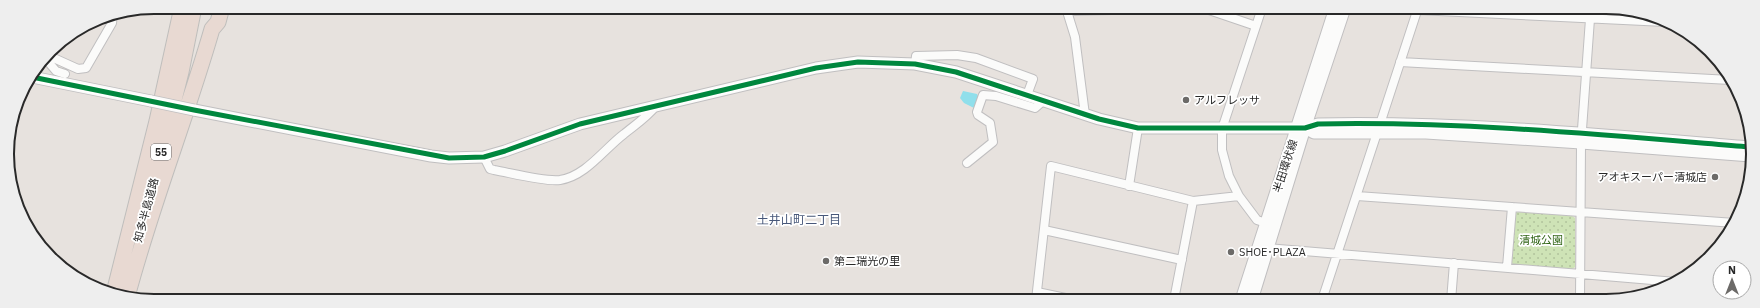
<svg xmlns="http://www.w3.org/2000/svg" width="1760" height="308" viewBox="0 0 1760 308" font-family="'IBM Plex Sans','Noto Sans JP',sans-serif">
<style>
.park{fill:url(#park-dots)}
.water{fill:#90dfeb}
.lines{fill:none;stroke-linecap:round;stroke-linejoin:round}
.street-casing{stroke:#c0bfc0;stroke-width:10}
.secondary-casing{stroke:#c0bfc0;stroke-width:13}
.highway-casing{stroke:#bfbebc;stroke-width:17}
.street{stroke:#fbfbfa;stroke-width:8}
.secondary{stroke:#fbfbfa;stroke-width:11}
.highway{stroke:#e8d9d2;stroke-width:15}
.secondary-bridge-casing{stroke:#c0bfc0;stroke-width:13;stroke-linecap:butt}
.secondary-bridge{stroke:#fbfbfa;stroke-width:11}
.cycleway-casing{stroke:#fff;stroke-width:8}
.cycleway{stroke:#00873e;stroke-width:5}
.poi-dot{fill:#6c6a68;stroke:#fff;stroke-width:1.5}
.labels{text-anchor:middle;dominant-baseline:central;stroke-width:3.5;stroke-linejoin:round;paint-order:stroke}
.shield{fill:#fff;stroke:#696969;stroke-width:1}
.shield-label{font-size:10px;font-weight:bold;fill:#292929}
.poi-label{font-size:11px;fill:#292929;stroke:#fff;text-anchor:start}
.street-label{font-size:11px;fill:#292929;stroke:#fff}
.park-label{font-size:11px;fill:#326618;stroke:#fff}
.neighbourhood-label{font-size:12px;fill:#48587a;stroke:#fff}
.rim{fill:none;stroke:#292929;stroke-width:2}
</style>
<defs>
<pattern id="park-dots" width="8" height="8" patternUnits="userSpaceOnUse"><rect width="8" height="8" fill="#cee3b6"/><path d="M2 2h.1M6 6h.1" fill="none" stroke="#b1c39c" stroke-width="1.8" stroke-linecap="round"/></pattern>
</defs>
<rect width="100%" height="100%" fill="#e7e2de"/>
<path class="park" d="M 1517,212 L 1572,216 L 1575,218 L 1575,267 L 1572,269 L 1513,264 L 1511,262 L 1515,214 Z"/>
<path class="water" d="M 963,91 L 977,94 L 979,98 L 974,108 L 964,103 L 960,98 Z"/>
<g class="lines">
<g class="street-casing">
<path id="street" d="M 1066,8 L 1075,37 L 1085,115
M 1203,8 L 1256,26
M 1262,8 L 1222,129 L 1222,150 L 1229,176 L 1239,196 L 1257,220 L 1266,223
M 1412,8 L 1418,10 L 1665,22
M 1067,11 L 1203,8
M 47,55 L 78,69 L 86,68 L 112,23 L 113,15
M 45,58 L 56,71 L 65,74
M 1400,62 L 1730,80
M 915,64 L 916,56 L 957,55 L 976,58 L 1033,79 L 1027,95
M 1380,124 L 1418,8
M 484,157 L 490,169 L 494,170 C 511,173 544,182 560,180 C 586,176 604,149 624,134 C 635,125 646,118 656,106
M 967,163 L 993,142 L 990,123 L 978,115 L 977,112 L 983,95 L 996,96 L 1035,108 L 1043,101
M 1129,186 L 1138,128
M 1357,196 L 1735,223
M 1044,230 L 1182,260
M 1268,248 L 1676,282
M 1507,267 L 1512,207
M 1037,292 L 1075,300
M 1036,300 L 1051,166 L 1193,201 L 1239,196
M 1174,300 L 1193,201
M 1322,300 L 1377,133
M 1451,301 L 1454,263
M 1580,301 L 1581,143 L 1590,19"/>
</g>
<g class="secondary-casing">
<path id="secondary" d="M 32,77 L 151,101
M 194,110 L 431,156 L 449,158 L 484,157 L 505,151 L 580,124 L 816,68 L 858,62 L 915,64 L 956,72 L 1099,119 L 1138,128 L 1305,128 L 1318,124 C 1462,121 1606,135 1750,147
M 1305,128 L 1314,133 L 1426,133 L 1581,143 L 1751,156
M 1241,300 L 1335,8
M 1252,300 L 1305,128 L 1345,8"/>
</g>
<g class="highway-casing">
<path id="highway" d="M 155,176 L 181,72 L 194,7
M 114,293 L 157,121 L 182,7
M 127,297 C 151,206 186,119 212,29 L 218,22 L 222,7"/>
</g>
<use href="#street" class="street"/>
<use href="#secondary" class="secondary"/>
<use href="#highway" class="highway"/>
<g class="secondary-bridge-casing">
<path id="secondary-bridge" d="M 151,101 L 194,110"/>
</g>
<use href="#secondary-bridge" class="secondary-bridge"/>
<g class="cycleway-casing">
<path id="cycleway" d="M 32,77 L 194,110 L 449,158 L 484,157 L 505,151 L 580,124 L 816,68 L 858,62 L 915,64 L 956,72 L 1099,119 L 1138,128 L 1305,128 L 1318,124 C 1462,121 1606,135 1750,147"/>
</g>
<use href="#cycleway" class="cycleway"/>
</g>
<g class="poi-dot">
<circle cx="1186" cy="100" r="4"/>
<circle cx="1715" cy="177" r="4"/>
<circle cx="1231" cy="252" r="4"/>
<circle cx="826" cy="261" r="4"/>
</g>
<g class="labels">
<rect class="shield" x="151" y="144" width="20" height="16" rx="3"/>
<g class="shield-label">
<text x="161" y="152">55</text>
</g>
<g class="poi-label">
<text x="1194" y="100">アルフレッサ</text>
<text x="1707" y="177" text-anchor="end">アオキスーパー清城店</text>
<text x="1239" y="252">SHOE･PLAZA</text>
<text x="834" y="261">第二瑞光の里</text>
</g>
<g class="street-label">
<text transform="translate(1285 166) rotate(-72)">半田環状線</text>
<text transform="translate(146 210) rotate(-75)">知多半島道路</text>
</g>
<g class="park-label">
<text x="1541" y="240">清城公園</text>
</g>
<g class="neighbourhood-label">
<text x="799" y="219">土井山町二丁目</text>
</g>
</g>
<path d="M0 0H1760V308H0ZM154 14H1606A140 140 0 0 1 1746 154V154A140 140 0 0 1 1606 294H154A140 140 0 0 1 14 154V154A140 140 0 0 1 154 14Z" fill="#eee" fill-rule="evenodd"/>
<path class="rim" d="M154 14H1606A140 140 0 0 1 1746 154V154A140 140 0 0 1 1606 294H154A140 140 0 0 1 14 154V154A140 140 0 0 1 154 14Z"/>
<g transform="translate(1732 280)"><circle r="19" fill="#ffffff" stroke="#a9a9a9"/>
<path d="M0-3L7 15L0 10L-7 15Z" fill="#6c6a68"/>
<text y="-6" font-size="11" font-weight="bold" text-anchor="middle" fill="#292929">N</text>
</g>
</svg>
